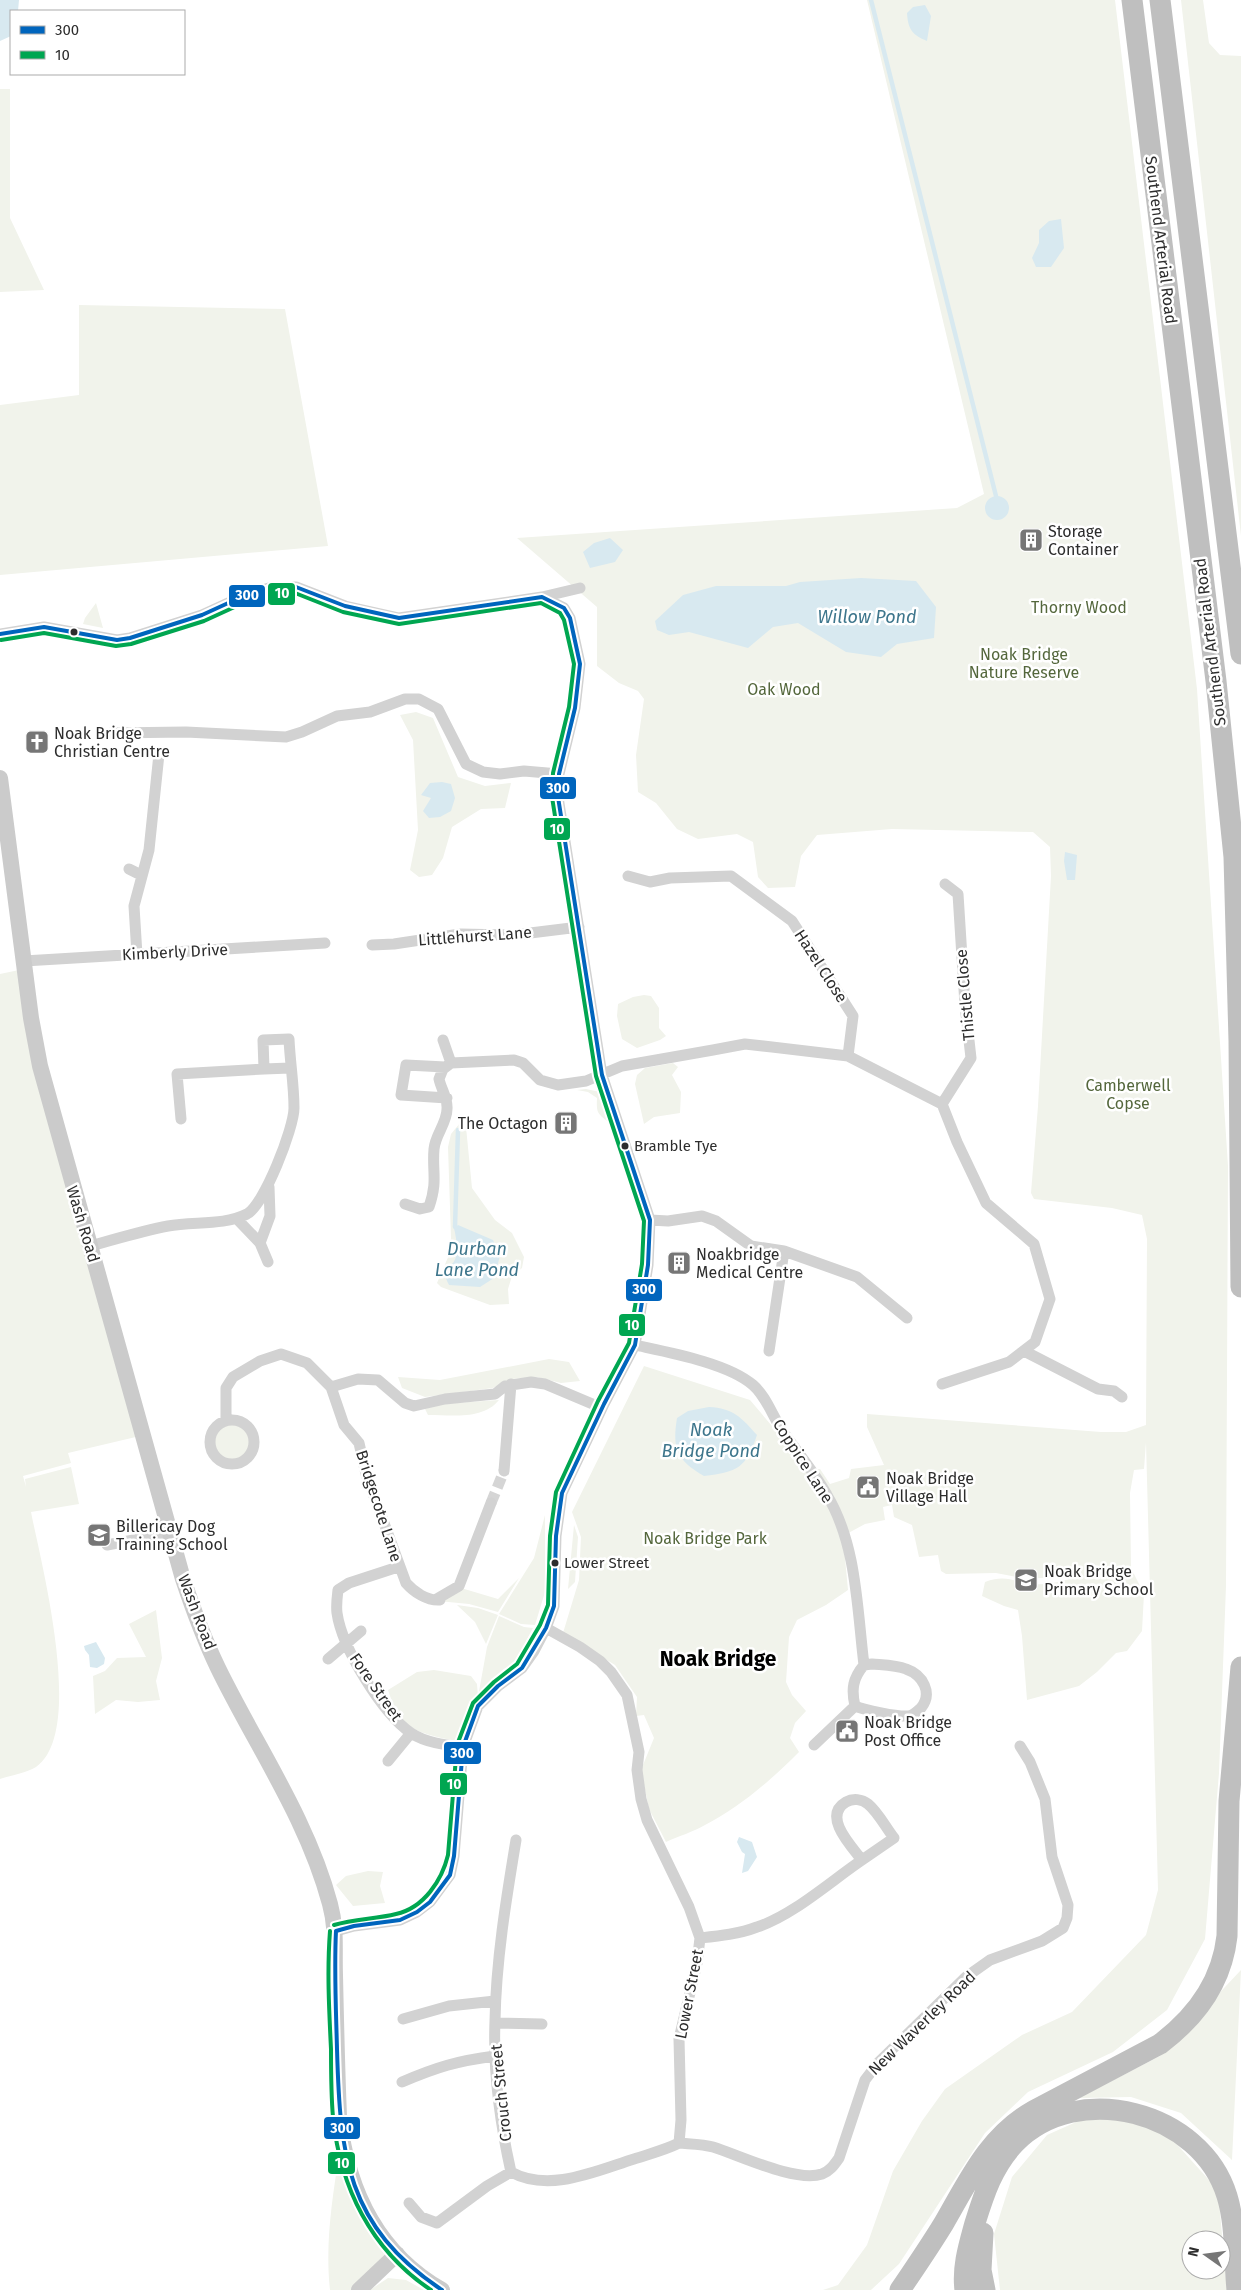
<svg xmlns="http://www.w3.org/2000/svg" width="1241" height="2290" viewBox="0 0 1241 2290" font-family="'Fira Sans',sans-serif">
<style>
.green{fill:#f1f3eb;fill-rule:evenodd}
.water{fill:#d8e9f0}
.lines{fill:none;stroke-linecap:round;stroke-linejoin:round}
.stream{stroke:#d8e9f0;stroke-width:4.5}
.street-tunnel{stroke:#d5d5d5;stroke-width:11;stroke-dasharray:11 5.5;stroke-linecap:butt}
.street{stroke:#d2d2d2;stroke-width:11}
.secondary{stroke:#cbcbcb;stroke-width:16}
.highway{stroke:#bfbfbf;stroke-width:21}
.bus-1-casing{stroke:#fff;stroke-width:8}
.bus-2-casing{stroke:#fff;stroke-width:8}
.bus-1{stroke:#0065bd;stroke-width:4}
.bus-2{stroke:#00a651;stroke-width:4}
.bus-dot{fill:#2d2d2d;stroke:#fff;stroke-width:2}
.labels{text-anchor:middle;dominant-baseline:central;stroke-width:5;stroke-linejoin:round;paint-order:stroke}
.bus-label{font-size:15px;fill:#2d2d2d;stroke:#fff;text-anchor:start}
.street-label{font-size:16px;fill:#2d2d2d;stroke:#fff}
.poi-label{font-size:16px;fill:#2d2d2d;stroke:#fff;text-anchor:start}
.park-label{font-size:16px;fill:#54673c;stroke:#fff}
.water-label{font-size:18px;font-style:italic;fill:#3e768c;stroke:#fff}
.district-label{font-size:21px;font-weight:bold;fill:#000;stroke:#fff}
.line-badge{stroke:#fff;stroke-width:2}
.badge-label{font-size:14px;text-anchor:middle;font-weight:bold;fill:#fff}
</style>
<rect width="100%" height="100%" fill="#fff"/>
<path class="green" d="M 867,0 L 1115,0 L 1197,689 L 1228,1166 L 1226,1586 L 1219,1773 L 1205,1939 L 1167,2010 L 1113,2052 L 1028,2092 L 985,2133 L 899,2264 L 871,2290 L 823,2290 L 838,2285 L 867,2245 L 893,2171 L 922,2121 L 945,2089 L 1022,2035 L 1072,2012 L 1146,1935 L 1158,1890 L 1146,1442 L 1144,1469 L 1134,1470 L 1130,1493 L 1131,1568 L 1144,1594 L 1142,1631 L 1127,1651 L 1116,1653 L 1097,1672 L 1079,1686 L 1027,1700 L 1022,1636 L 1018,1610 L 1004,1606 L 982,1596 L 985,1582 C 1007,1574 1012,1582 1033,1584 C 1044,1585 1058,1583 1069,1579 L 1068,1576 L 1027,1579 L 996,1573 L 946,1574 L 941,1571 L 938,1555 L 919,1557 L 912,1525 L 894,1517 L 892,1505 L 883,1507 L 885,1520 L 865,1524 L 841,1537 L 844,1548 L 848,1590 L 826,1605 L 797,1620 L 789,1637 L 786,1682 L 792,1695 L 806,1711 L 795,1723 L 790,1738 L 799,1752 C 771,1780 740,1807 705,1825 C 693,1832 679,1836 666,1842 L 649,1809 L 641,1770 L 654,1738 L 644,1715 L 636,1716 L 637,1697 L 615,1665 L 563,1633 L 579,1580 L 581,1537 L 572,1512 L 644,1366 L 750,1400 L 809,1470 L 820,1469 L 830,1484 L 849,1478 L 851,1469 L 884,1465 L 867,1427 L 867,1414 L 1101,1432 L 1126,1432 L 1146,1425 L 1147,1239 L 1142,1215 L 1112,1208 L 1034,1199 L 1031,1193 L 1038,1106 L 1051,876 L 1050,847 L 1033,832 L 892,829 L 817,835 L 801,856 L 795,887 L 768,888 L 758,877 L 753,842 L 737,834 L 698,839 L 677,829 L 656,803 L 638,792 L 636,755 L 644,699 L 638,691 L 619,683 L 597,666 L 597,607 L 517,538 L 957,508 L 984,494 Z
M 1181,0 L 1203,0 L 1209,43 L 1220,55 L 1241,56 L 1241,536 Z
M 0,89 L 10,89 L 10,218 L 44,290 L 0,292 Z
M 79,305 L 285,309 L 328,546 L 0,575 L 0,405 L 79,395 Z
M 96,603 L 103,628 L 83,624 L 85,618 Z
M 416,712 L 433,718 L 458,777 L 485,786 L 511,783 L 505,808 L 481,809 L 452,827 L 443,858 L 432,875 L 419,877 L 410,870 L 418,830 L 413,740 L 400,715 Z
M 19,970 L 140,1436 L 68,1453 L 71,1463 L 23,1476 L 26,1487 L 25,1479 L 71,1467 L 79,1504 L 31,1512 C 41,1563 86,1732 36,1767 C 29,1772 9,1776 0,1779 L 0,974 Z
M 644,995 L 651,996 L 659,1008 L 659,1028 L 666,1036 L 660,1040 L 637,1048 L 622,1039 L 617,1016 L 618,1004 L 633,997 Z
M 673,1063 L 678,1067 L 672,1075 L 681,1092 L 680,1113 L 654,1117 L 644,1124 L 635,1084 L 637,1075 L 645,1068 Z
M 586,1089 L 600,1092 L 611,1125 C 599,1113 596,1116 597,1098 L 588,1092 L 577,1090 Z
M 460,1123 L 466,1127 L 472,1188 L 495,1220 L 512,1233 L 524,1257 L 522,1268 L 512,1276 L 508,1289 L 509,1304 L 490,1305 L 441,1287 L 437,1283 L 449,1255 L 451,1238 L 448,1147 L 451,1134 Z
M 549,1359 L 569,1362 L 580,1381 L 561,1383 L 537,1377 L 512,1379 L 493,1388 L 425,1397 L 402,1388 L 398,1377 L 440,1380 Z
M 499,1400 C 483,1420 452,1415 428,1415 L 425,1409 L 441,1404 Z
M210 1442a22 22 0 1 1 44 0a22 22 0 1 1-44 0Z
M 545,1515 L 545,1592 L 535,1625 L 521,1624 L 499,1614 L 534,1558 Z
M 574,1525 L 578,1537 L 575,1582 L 568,1589 Z
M 519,1578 L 498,1612 L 469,1604 L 438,1601 L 461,1588 L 498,1599 Z
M 457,1605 L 478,1608 L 498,1615 L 486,1644 L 475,1622 Z
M 156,1610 L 162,1658 L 156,1681 L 160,1700 L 138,1702 L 116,1700 L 95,1714 L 93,1676 L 105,1671 L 117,1658 L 146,1657 L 129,1624 Z
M 499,1616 L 524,1627 L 533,1628 L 514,1664 L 504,1669 L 493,1680 L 476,1707 L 462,1742 C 422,1734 401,1733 388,1690 L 417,1672 L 434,1670 L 471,1676 L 477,1684 L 478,1697 L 487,1647 Z
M 368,1871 L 383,1872 L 380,1886 L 385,1903 L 353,1906 L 336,1885 L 346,1876 Z
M 1241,1970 L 1232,2160 L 1181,2113 L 1131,2097 L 1079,2098 L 1160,2056 Z
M 1092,2115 L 1163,2129 L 1218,2190 L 1227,2290 L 1000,2290 L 994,2234 L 1012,2177 L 1047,2135 ZM 1191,2240 L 1221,2240 L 1221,2270 L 1191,2270 Z
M 339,2155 L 374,2236 L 389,2259 L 362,2290 L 330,2290 C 325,2245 332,2200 339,2155 Z
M 388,2278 L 406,2280 L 424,2290 L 370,2290 Z"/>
<path class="water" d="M 0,0 L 19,0 L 18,11 L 11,11 L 11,36 L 0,41 Z
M 925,5 L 931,16 L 927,41 C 912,35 908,29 907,13 L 913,7 Z
M 1061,219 L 1064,248 L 1051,267 L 1036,267 L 1032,258 L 1039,243 L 1039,230 L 1049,221 Z
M985 508a12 12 0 1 1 24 0a12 12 0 1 1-24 0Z
M 610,538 L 623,550 L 615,562 L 590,568 L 583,552 L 594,543 Z
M 861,578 L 916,581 L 936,607 L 934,638 L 897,644 L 881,657 L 846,652 L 798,623 L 773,627 L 748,648 L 689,632 L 669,635 L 657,630 L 655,621 L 683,595 L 716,586 L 786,586 L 800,582 Z
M 442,782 L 451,784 L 455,798 L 451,811 L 440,817 L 429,818 L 423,811 L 431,798 L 421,795 L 430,783 Z
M 1065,852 L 1077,855 L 1075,880 L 1067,880 L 1064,861 Z
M 458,1225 L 493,1240 L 500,1256 L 494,1278 L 480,1287 L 449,1285 C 439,1267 452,1270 456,1257 C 458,1247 456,1237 454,1228 Z
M 709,1407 C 733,1408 742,1418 757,1435 C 746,1468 738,1472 704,1476 C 677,1460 672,1449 677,1418 L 688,1411 Z
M 96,1642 L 105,1658 L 104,1664 L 97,1668 L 90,1667 L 89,1655 L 85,1650 L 84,1646 Z
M 739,1837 L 752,1842 L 757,1857 L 748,1871 L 742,1873 L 745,1854 L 742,1852 L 737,1842 Z"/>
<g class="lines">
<path class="stream" d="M 871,0 L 996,496
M 455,1227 L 458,1130"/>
<path class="street-tunnel" d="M 491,1503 L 504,1471"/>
<path class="street" d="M 542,597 L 580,588
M 0,634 L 44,627 L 117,640 L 130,638 L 202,615 L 237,599 L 269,588 L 296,587 L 345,606 L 399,618 L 542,597 L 564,608 L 570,618 L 580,664 L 575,708 L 559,774 L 558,797 L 602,1075 L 650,1220 L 648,1265 L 635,1345 L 604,1404 L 562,1493 L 556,1536 L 554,1606 L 546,1628 L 534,1651 L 522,1668 L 498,1686 L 478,1706 L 463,1747 L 454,1856 L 450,1875 L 430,1902 L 417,1912 L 400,1920 L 354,1926 L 336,1931
M 111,733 L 186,732 L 286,737 L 302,732 L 337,716 L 370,712 L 405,699 L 419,699 L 438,709 L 466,764 L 483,772 L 500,774 L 524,771 L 559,774
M 129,869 L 141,875
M 628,876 L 650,882 L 670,878 L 731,876 L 792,921 L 853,1016 L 848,1056
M 372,945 L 394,944 L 460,934 L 514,935 L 579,927
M 137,955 L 134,906 L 149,850 L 159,754
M 24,961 L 325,943
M 443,1040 L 451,1063
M 445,1067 L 406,1065 L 401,1095 L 447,1098
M 942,1104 L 971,1058 L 965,1005 L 958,894 L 945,884
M 181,1119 L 177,1074 L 264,1069
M 405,1204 L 420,1209 L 429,1207 C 438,1181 432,1172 434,1149 C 435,1135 447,1123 447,1109 C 448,1098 441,1089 439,1079 L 443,1069 L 451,1063 L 514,1060 L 523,1063 L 540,1080 L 558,1085 L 586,1081 L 622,1066 L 713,1050 L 745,1044 L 772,1047 L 848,1056 L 942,1104 L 957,1142 L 986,1203 L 1034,1244 L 1050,1299 L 1035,1342 L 1009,1362 L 942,1384
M 237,1219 L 260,1243 L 270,1216 L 269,1187
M 650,1220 L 668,1221 L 702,1216 L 716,1221 L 751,1246 L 784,1251 L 769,1351
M 260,1243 L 268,1262
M 90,1246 C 116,1239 142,1231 168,1226 C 193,1221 223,1226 247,1214 C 264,1205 294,1128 294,1108 C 294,1085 290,1062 289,1039 L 263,1040 L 264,1069 L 290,1068
M 784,1251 L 857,1277 L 907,1318
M 635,1345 C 667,1352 728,1363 753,1385 C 767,1397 773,1418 784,1433 C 798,1453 815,1473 827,1495 C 857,1545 857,1609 864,1665
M 1024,1351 L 1098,1389 L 1114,1391 L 1122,1397
M210 1442a22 22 0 1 1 44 0a22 22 0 1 1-44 0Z
M 226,1420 L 226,1388 L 233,1377 L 260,1361 L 281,1354 L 307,1363 L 331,1387
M 504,1471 L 511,1384
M 107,1545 L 171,1533
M 398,1567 L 349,1583 L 338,1590 C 337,1598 336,1605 337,1613 C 342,1648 382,1713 411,1733 C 426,1743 446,1745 463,1747
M 435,1600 L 459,1586 L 491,1503
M 440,1600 C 427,1601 414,1592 406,1583 L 366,1474 L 359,1443 L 344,1425 L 331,1387 L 358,1379 L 378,1380 L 405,1403 L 414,1406 L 445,1399 L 495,1394 L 505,1386 L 531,1382 L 545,1384 L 602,1408
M 546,1628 L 580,1647 L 600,1661 L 611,1672 L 627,1695 L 639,1752 L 637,1770 L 641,1799 L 647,1820 L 689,1907 L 700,1938 L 697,1963 L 679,2039 L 681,2120 L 679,2143
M 328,1659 L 361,1631
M 872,1664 C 883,1665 896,1665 906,1669 C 923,1675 933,1693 921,1708 C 917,1711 913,1716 908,1716 C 898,1717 864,1710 855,1706 C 851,1689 853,1678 864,1665 Z
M 814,1745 L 855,1706
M 388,1761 L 411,1733
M 516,1840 C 506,1900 496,1961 495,2021 C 493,2071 500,2123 511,2172 C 549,2193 596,2171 634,2159 C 649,2154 665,2150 679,2143
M 700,1938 C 719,1936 739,1934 757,1927 C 792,1916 831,1881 862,1860 C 851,1846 822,1816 846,1802 C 853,1798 862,1799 868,1804 C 878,1812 886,1828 894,1838 L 862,1860
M 403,2019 L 449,2006 L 495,2001
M 495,2023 L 542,2024
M 402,2082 C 437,2067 457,2061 495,2056
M 679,2143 C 690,2144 703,2144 713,2147 C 739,2155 796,2183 822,2174 C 830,2171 834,2165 839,2158 L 865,2080 L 878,2063 L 966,1977 L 990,1960 L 1042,1941 L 1063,1928 L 1067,1918 L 1068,1905 L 1052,1857 L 1045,1799 L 1030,1762 L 1020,1746
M 409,2203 L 421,2217 L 437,2223 L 487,2186 L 511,2172"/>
<path class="secondary" d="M 0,778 L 31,1018 L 40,1066 L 183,1579 C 193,1609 204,1639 218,1668 C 256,1746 307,1818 330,1904 C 337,1930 334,1949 335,1975 C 336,2022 337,2069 339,2116 C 347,2189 376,2252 442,2290
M 359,2290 L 397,2254"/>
<path class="highway" d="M 1132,0 L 1216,681 L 1234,857 L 1239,1041 L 1241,1287
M 1160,0 L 1241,654
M 983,2233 L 981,2270 L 985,2290
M 900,2290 C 915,2268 930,2246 944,2223 C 969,2180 988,2137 1033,2111 L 1160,2044 C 1196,2017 1222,1981 1227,1936 L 1229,1801 L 1241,1667
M 965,2290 C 962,2267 969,2245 975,2223 C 984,2194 993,2166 1015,2143 C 1078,2079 1201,2111 1227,2196 C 1236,2225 1234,2260 1237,2290"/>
<g class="bus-1-casing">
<path id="bus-1" d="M 0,634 L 44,627 L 117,640 L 130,638 L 202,615 L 237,599 L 269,588 L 296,587 L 345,606 L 399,618 L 542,597 L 564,608 L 570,618 L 580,664 L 575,708 L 559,774 L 558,797 L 602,1075 L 650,1220 L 648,1265 L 635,1345 L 604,1404 L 562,1493 L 556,1536 L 554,1606 L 546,1628 L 522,1668 L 498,1686 L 478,1706 L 463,1747 L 454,1856 L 450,1875 L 430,1902 L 417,1912 L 400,1920 L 354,1926 L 336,1931
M 336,1931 C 334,1970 336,2009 337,2049 C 340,2155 346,2226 442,2290"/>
</g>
<g class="bus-2-casing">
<path id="bus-2" d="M 1,640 L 44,633 L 116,646 L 131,644 L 204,621 L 239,605 L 270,594 L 295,593 L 343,612 L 399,624 L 541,603 L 560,613 L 564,620 L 574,664 L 569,707 L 553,773 L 552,797 L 596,1076 L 644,1221 L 642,1264 L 629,1343 L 598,1401 L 556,1492 L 550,1536 L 548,1605 L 540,1625 L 517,1664 L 494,1682 L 473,1703 L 457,1745 L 448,1855 C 442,1880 424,1908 396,1914 C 376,1919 355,1919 334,1925
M 330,1931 C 327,1970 329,2009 331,2049 C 331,2071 331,2095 333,2117 C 340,2187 371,2250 431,2290"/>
</g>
<use href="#bus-1" class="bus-1"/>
<use href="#bus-2" class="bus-2"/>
</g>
<defs>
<g id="building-square" transform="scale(1.25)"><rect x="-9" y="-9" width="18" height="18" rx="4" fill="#767676" stroke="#fff"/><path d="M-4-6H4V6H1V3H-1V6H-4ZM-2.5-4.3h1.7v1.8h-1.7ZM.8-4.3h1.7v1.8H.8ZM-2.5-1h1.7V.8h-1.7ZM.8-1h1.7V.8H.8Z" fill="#fff"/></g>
<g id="church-square" transform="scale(1.25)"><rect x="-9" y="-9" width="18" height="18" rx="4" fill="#767676" stroke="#fff"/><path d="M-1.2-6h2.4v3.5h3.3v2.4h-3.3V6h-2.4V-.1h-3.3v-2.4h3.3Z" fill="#fff"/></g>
<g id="civic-square" transform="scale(1.25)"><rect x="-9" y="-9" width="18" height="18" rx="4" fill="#767676" stroke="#fff"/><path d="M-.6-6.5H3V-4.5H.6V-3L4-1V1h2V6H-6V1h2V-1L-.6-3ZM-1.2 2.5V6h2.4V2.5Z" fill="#fff"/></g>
<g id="school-square" transform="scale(1.25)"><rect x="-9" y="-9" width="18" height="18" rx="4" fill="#767676" stroke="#fff"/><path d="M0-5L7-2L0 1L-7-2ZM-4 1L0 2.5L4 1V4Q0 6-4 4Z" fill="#fff"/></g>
</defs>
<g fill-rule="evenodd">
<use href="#building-square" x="1031" y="540"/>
<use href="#church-square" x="37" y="742"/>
<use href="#building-square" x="566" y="1123"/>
<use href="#building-square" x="679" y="1263"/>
<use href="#civic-square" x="868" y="1487"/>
<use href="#school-square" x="99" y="1535"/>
<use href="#school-square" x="1026" y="1580"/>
<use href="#civic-square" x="847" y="1731"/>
</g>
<g class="bus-dot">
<circle cx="74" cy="632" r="4.5"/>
<circle cx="625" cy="1146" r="4.5"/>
<circle cx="555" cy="1563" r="4.5"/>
</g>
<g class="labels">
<g class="bus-label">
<text x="634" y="1146">Bramble Tye</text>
<text x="564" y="1563">Lower Street</text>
</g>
<g class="street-label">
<text transform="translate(1161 240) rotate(83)">Southend Arterial Road</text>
<text transform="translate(1210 642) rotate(-97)">Southend Arterial Road</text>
<text transform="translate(475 936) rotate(-4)">Littlehurst Lane</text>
<text transform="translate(175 952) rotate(-3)">Kimberly Drive</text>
<text transform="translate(821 966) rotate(57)">Hazel Close</text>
<text transform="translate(965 995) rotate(-95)">Thistle Close</text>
<text transform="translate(83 1224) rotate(73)">Wash Road</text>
<text transform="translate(803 1461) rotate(57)">Coppice Lane</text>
<text transform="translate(379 1506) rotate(72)">Bridgecote Lane</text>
<text transform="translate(197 1612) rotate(69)">Wash Road</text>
<text transform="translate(376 1687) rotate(55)">Fore Street</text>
<text transform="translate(689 1994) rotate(-79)">Lower Street</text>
<text transform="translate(922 2023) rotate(-44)">New Waverley Road</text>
<text transform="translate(501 2093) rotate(-96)">Crouch Street</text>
</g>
<g class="poi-label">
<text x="1048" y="531">Storage<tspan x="1048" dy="18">Container</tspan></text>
<text x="54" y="733">Noak Bridge<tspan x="54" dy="18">Christian Centre</tspan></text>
<text x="548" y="1123" text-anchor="end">The Octagon</text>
<text x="696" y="1254">Noakbridge<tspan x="696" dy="18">Medical Centre</tspan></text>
<text x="886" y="1478">Noak Bridge<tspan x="886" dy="18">Village Hall</tspan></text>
<text x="116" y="1526">Billericay Dog<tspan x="116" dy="18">Training School</tspan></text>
<text x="1044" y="1571">Noak Bridge<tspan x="1044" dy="18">Primary School</tspan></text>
<text x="864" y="1722">Noak Bridge<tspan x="864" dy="18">Post Office</tspan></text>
</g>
<g class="park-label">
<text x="1079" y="607">Thorny Wood</text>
<text x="1024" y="654">Noak Bridge<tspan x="1024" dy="18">Nature Reserve</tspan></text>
<text x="784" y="689">Oak Wood</text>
<text x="1128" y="1085">Camberwell<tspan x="1128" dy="18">Copse</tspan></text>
<text x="705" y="1538">Noak Bridge Park</text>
</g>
<g class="water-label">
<text x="867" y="617">Willow Pond</text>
<text x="477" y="1249">Durban<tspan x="477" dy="21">Lane Pond</tspan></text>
<text x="711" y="1430">Noak<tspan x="711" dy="21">Bridge Pond</tspan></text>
</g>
<g class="district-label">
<text x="718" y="1659">Noak Bridge</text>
</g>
</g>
<g class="line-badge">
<rect x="267" y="582" width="29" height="24" rx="5" fill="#00a651"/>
<rect x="228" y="584" width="38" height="24" rx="5" fill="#0065bd"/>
<rect x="539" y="776" width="38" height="24" rx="5" fill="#0065bd"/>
<rect x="543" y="817" width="28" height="24" rx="5" fill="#00a651"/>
<rect x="625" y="1278" width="38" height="24" rx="5" fill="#0065bd"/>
<rect x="618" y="1313" width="28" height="24" rx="5" fill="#00a651"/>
<rect x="443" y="1741" width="39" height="24" rx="5" fill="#0065bd"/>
<rect x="439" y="1772" width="29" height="24" rx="5" fill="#00a651"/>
<rect x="323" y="2116" width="38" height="24" rx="5" fill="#0065bd"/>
<rect x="327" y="2151" width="29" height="24" rx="5" fill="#00a651"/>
</g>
<g class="badge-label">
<text x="282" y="598">10</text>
<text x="247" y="600">300</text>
<text x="558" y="793">300</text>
<text x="557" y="834">10</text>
<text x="644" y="1294">300</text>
<text x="632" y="1330">10</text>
<text x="462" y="1758">300</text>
<text x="454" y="1789">10</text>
<text x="342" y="2133">300</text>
<text x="342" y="2168">10</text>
</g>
<rect x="10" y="10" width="175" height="65" fill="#ffffff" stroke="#ababab"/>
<rect x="20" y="26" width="25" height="8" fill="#0065bd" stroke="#ababab"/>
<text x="55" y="35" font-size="15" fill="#2d2d2d">300</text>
<rect x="20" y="51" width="25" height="8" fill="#00a651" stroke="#ababab"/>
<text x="55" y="60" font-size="15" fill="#2d2d2d">10</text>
<g transform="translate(1206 2255) rotate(284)"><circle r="24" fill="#ffffff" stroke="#ababab"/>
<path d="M0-4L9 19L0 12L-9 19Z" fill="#767676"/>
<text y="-8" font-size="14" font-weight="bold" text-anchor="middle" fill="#2d2d2d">N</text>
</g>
</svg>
